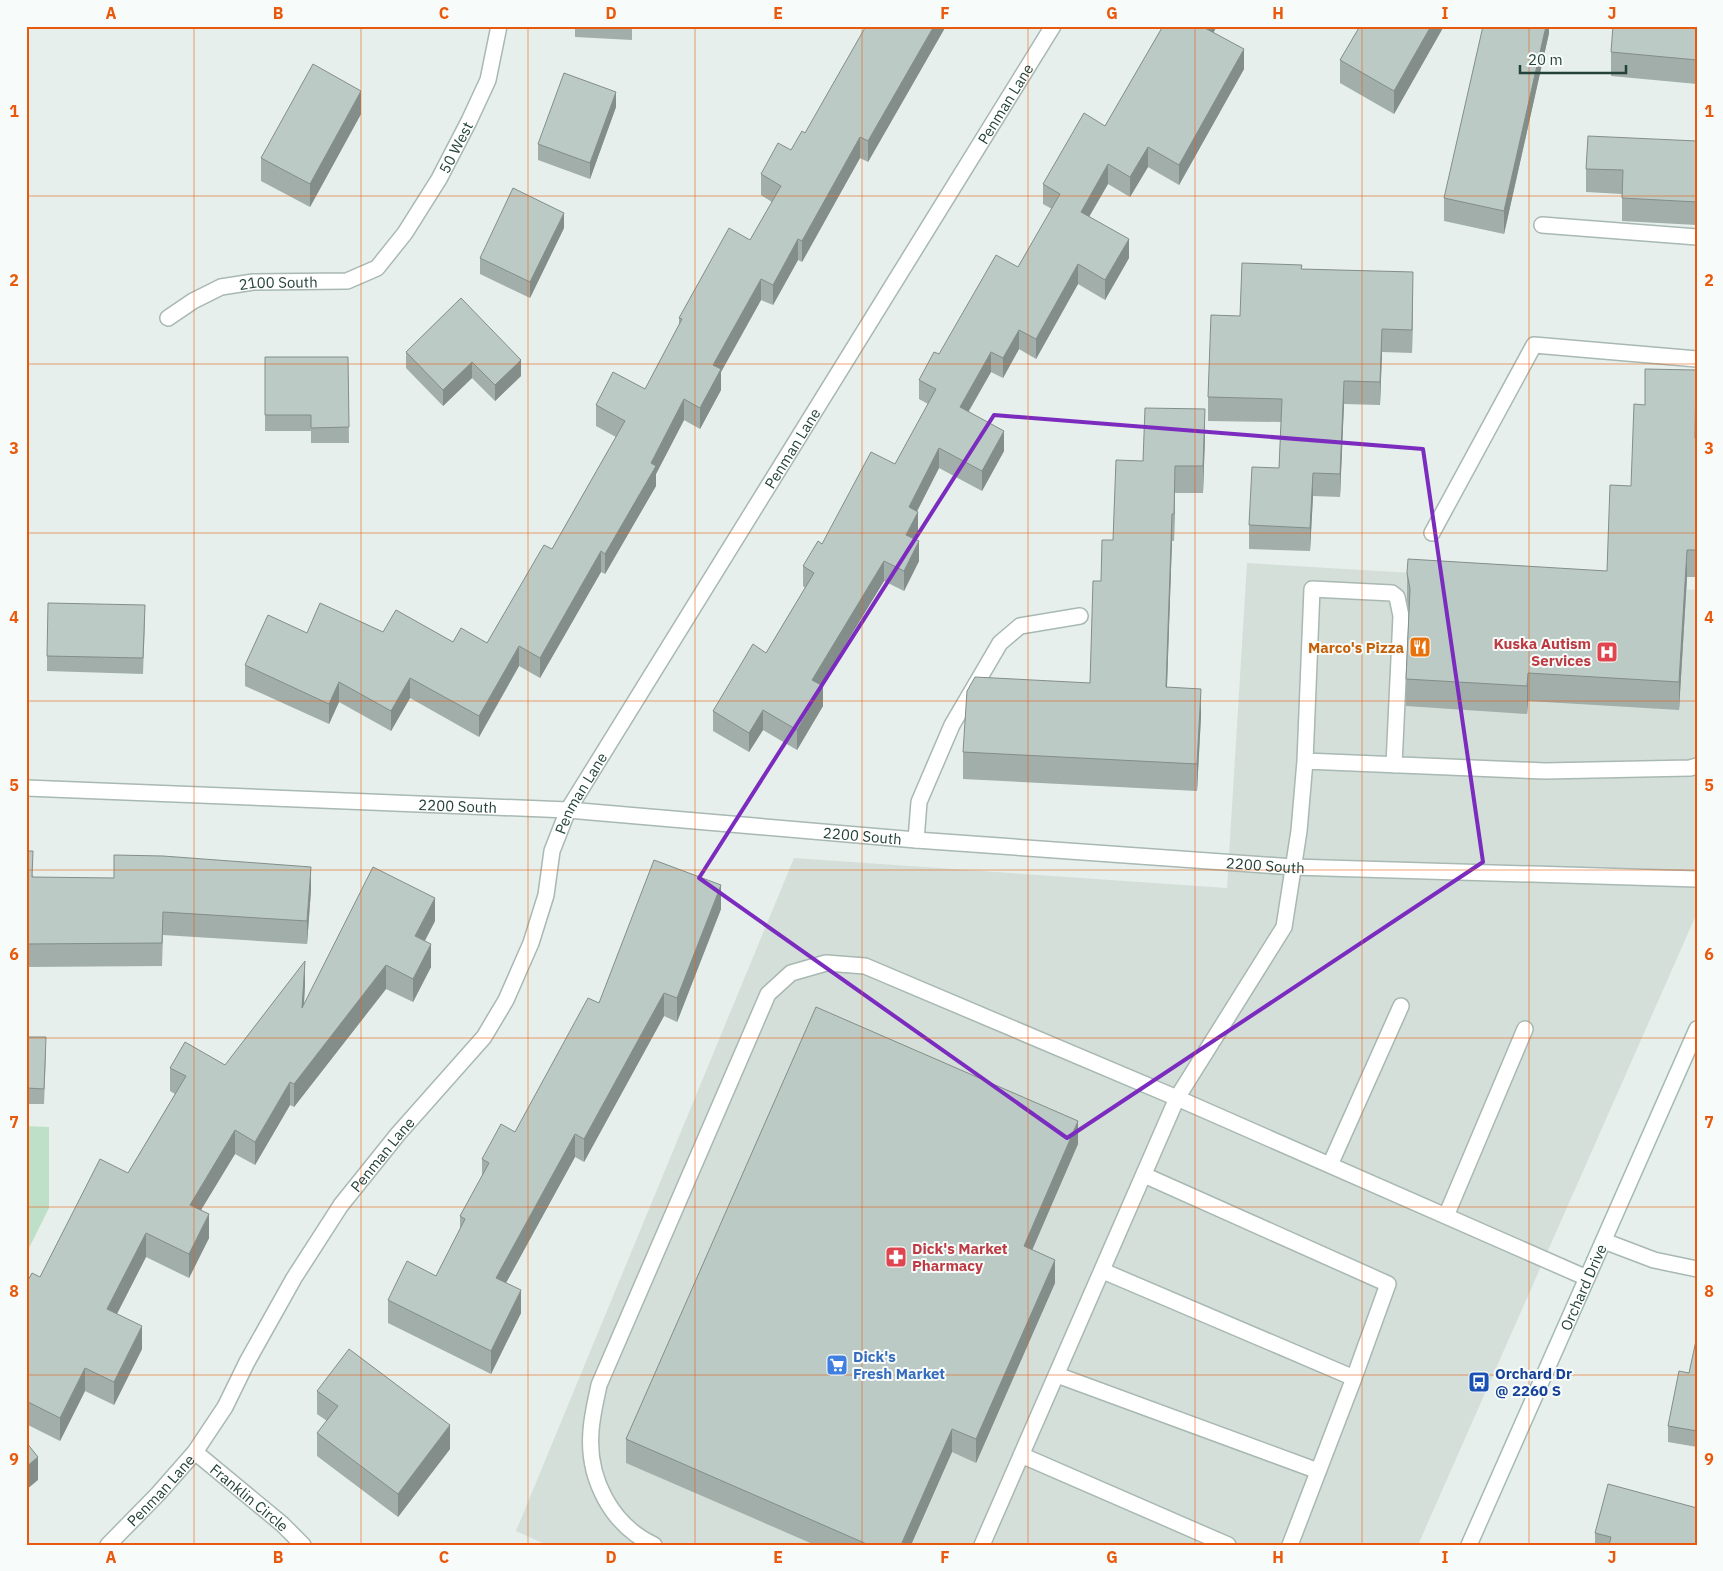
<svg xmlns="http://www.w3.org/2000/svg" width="1723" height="1571" viewBox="0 0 1723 1571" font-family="'IBM Plex Sans',sans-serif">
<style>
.built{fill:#d4dfda}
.green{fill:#bfe0c8}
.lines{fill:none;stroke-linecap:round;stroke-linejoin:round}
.lane-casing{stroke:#a8b8b2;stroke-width:18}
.street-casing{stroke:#a8b8b2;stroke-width:18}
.secondary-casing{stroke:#a4bbb3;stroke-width:18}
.lane{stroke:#fff;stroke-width:15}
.street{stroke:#fff;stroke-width:15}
.secondary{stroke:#fff;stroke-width:15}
.wall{fill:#a1aea9}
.shaded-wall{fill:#838d89}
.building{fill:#bbcac4;stroke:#838d89}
.marked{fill:none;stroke:#7b2cbf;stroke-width:4;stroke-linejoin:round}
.grid{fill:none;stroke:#e8590c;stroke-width:1;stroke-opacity:0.55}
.labels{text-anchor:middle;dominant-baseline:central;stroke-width:4;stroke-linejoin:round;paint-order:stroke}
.street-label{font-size:15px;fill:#24423a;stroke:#f7fbf9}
.health-label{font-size:15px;font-weight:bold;fill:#be3a42;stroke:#f7fbf9;text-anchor:end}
.food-label{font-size:15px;font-weight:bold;fill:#c56008;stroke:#f7fbf9;text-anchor:end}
.shop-label{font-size:15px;font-weight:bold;fill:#366cbe;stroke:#f7fbf9;text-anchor:start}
.transit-label{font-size:15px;font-weight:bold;fill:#164399;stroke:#f7fbf9;text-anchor:start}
.neatline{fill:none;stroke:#e8590c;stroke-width:2}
.grid-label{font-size:16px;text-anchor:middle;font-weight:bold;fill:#e8590c}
</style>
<rect width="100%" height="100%" fill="#e6efeb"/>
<path class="built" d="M 1247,563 L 1697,590 L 1697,913 L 1418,1545 L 547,1545 L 516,1531 L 794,858 L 1227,888 Z"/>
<path class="green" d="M 26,1126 L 49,1127 L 49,1208 L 26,1254 Z"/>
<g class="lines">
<g class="lane-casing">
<path id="lane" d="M 1542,225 L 1697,237
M 1432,533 L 1534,345 L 1697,359
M 1305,761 L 1312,589 L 1392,593 L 1397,597 L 1401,616 L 1394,765
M 916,840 L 919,802 L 952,725 L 1000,643 L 1020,626 L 1080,616
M 1330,1165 L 1401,1006
M 1144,1175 L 1388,1284 L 1354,1378
M 1446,1216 L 1525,1029
M 1103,1271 L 1354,1378 L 1290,1545
M 1057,1375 L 1318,1471
M 1021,1455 L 1228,1545
M 654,1545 C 611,1525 587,1478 591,1431 C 592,1415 596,1400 599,1385 L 768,994 L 791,973 L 826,963 L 865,966 L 1177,1098 L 1587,1278
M 982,1545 L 1177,1098 L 1284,927 L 1299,831 L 1305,761 L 1545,771 L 1690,768 L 1697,766"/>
</g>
<g class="street-casing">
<g id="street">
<path id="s1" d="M 168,318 L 193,301 L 221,287 L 253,282 L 347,281 L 377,268 L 405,233 L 439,179 L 469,121 L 488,80 L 499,26"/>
<path id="s2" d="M 26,788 L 568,810 L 916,840 L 1293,867 L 1697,879"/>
<path d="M 1604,1241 L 1654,1260 L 1697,1269"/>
<path id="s3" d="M 195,1452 L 282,1524 L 303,1545"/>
<path id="s4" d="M 108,1545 L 158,1494 L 195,1452 L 225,1407 L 247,1362 L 294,1278 L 341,1205 L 398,1134 L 484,1037 L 506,1000 L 531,943 L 546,895 L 552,851 L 568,810 L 1053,26"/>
</g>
</g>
<g class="secondary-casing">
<g id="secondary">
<path id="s5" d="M 1469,1545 L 1697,1029"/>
</g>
</g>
<use href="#lane" class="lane"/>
<use href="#street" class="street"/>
<use href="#secondary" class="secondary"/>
</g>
<path class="wall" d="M 575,26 L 632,26 L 632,40 L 575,37 Z
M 946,26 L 868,162 L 860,158 L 802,262 L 798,260 L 773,305 L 761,300 L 721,372 L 721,390 L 700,429 L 684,420 L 656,474 L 656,486 L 605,574 L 601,572 L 540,678 L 519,666 L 479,737 L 410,698 L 391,731 L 339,702 L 329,724 L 245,686 L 245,665 L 307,633 L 383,632 L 453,642 L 487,643 L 552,549 L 616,437 L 596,426 L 596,405 L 645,389 L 679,325 L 679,318 L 750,240 L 772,202 L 761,195 L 761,174 L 791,150 L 805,133 Z
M 1163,26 L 1217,26 L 1213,33 L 1244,69 L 1179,185 L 1148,167 L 1130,197 L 1108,184 L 1089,216 L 1129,258 L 1105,300 L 1078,284 L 1036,359 L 1019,349 L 1003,378 L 991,372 L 969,411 L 1004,451 L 982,491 L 939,468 L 917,511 L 918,532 L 914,539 L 919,561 L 904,591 L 884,581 L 821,685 L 823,706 L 797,750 L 763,730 L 749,752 L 713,731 L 713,711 L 766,653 L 805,588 L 803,586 L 803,566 L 822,544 L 895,464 L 928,404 L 919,399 L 919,380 L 939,354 L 1018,267 L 1052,209 L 1043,204 L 1043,184 L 1105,126 Z
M 1360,26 L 1444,26 L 1394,114 L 1340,83 L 1340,60 Z
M 1549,26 L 1549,33 L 1504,234 L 1444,221 L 1444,198 Z
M 1697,26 L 1697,84 L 1611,76 L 1611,52 Z
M 616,107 L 590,179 L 538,160 L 538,144 Z
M 361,114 L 310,207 L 261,181 L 261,158 Z
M 1697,141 L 1697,225 L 1622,221 L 1622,194 L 1586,192 L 1586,169 Z
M 564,228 L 530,298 L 480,274 L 480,258 Z
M 1302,269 L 1413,295 L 1412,353 L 1382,352 L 1380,405 L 1344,404 L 1340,497 L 1313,496 L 1310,551 L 1249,549 L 1249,525 L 1279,468 L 1281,422 L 1208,421 L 1208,397 L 1240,316 Z
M 461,298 L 521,376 L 495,401 L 472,378 L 443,406 L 406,368 L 406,352 Z
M 265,357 L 348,357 L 349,443 L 311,443 L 311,431 L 265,431 Z
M 1205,436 L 1203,493 L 1175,493 L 1174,541 L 1172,541 L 1167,687 L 1201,716 L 1197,791 L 963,779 L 963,752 L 1090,683 L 1101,581 L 1113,540 L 1143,461 Z
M 1696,438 L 1697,438 L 1697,577 L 1687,577 L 1679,710 L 1528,701 L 1527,714 L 1406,706 L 1406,679 L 1409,611 L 1407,600 L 1407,573 L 1607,571 Z
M 145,621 L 143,674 L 47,671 L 47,656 Z
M 26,851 L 33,877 L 311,890 L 307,944 L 163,935 L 162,966 L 26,967 Z
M 721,909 L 677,1022 L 664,1016 L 584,1162 L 575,1157 L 506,1283 L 521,1313 L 491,1374 L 388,1323 L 388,1300 L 436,1276 L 460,1229 L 460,1216 L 482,1177 L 482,1159 L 515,1132 L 599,1003 Z
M 435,921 L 425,941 L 431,967 L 413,1002 L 386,989 L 294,1107 L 290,1105 L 255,1165 L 235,1154 L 201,1210 L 209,1238 L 189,1278 L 146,1257 L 117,1314 L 142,1349 L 114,1405 L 85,1391 L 60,1441 L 26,1424 L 26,1284 L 40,1277 L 128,1173 L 175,1094 L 170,1091 L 170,1068 L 225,1065 L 305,985 L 304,1005 Z
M 26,1037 L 46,1053 L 44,1104 L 26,1104 Z
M 1078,1144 L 1032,1249 L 1055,1283 L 976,1463 L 952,1452 L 911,1545 L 815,1545 L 626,1463 L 626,1439 Z
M 1697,1336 L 1697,1447 L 1668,1442 L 1668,1426 L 1689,1373 Z
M 317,1391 L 450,1449 L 398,1517 L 317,1456 L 317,1433 L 327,1421 L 317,1414 Z
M 1595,1533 L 1697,1545 L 1595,1545 Z"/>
<path class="shaded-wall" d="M 934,26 L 946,26 L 868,162 L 868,141 Z
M 1206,26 L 1217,26 L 1205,48 L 1205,28 Z
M 1431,26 L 1444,26 L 1394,114 L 1394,91 Z
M 1546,26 L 1549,26 L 1549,33 L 1504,234 L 1504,211 Z
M 1244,49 L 1244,69 L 1179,185 L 1179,165 Z
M 361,91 L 361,114 L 310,207 L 310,184 Z
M 616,92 L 616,107 L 590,179 L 590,163 Z
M 860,137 L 860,158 L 802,262 L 802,241 Z
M 1148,147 L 1148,167 L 1130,197 L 1130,177 Z
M 1108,164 L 1108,184 L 1081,231 L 1081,212 Z
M 564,213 L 564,228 L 530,298 L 530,282 Z
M 798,239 L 798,260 L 773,305 L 773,285 Z
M 1129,239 L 1129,258 L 1105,300 L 1105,280 Z
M 1078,264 L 1078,284 L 1036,359 L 1036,339 Z
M 1413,272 L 1413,295 L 1412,353 L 1412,330 Z
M 761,279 L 761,300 L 721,372 L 721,390 L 700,429 L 700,408 L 713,365 Z
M 1382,329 L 1382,352 L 1380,405 L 1380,382 Z
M 1019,330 L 1019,349 L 1003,378 L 1003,358 Z
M 991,352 L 991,372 L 960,426 L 960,407 Z
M 521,360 L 521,376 L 495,401 L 495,385 Z
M 472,362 L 472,378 L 443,406 L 443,390 Z
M 1344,381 L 1344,404 L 1340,497 L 1340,474 Z
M 684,399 L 684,420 L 656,474 L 656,486 L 605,574 L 605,554 L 651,463 Z
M 1205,409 L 1205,436 L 1203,493 L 1203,466 Z
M 1004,431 L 1004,451 L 982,491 L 982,471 Z
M 939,448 L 939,468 L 909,527 L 909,507 Z
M 1175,466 L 1175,493 L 1174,541 L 1174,514 Z
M 1313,473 L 1313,496 L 1310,551 L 1310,528 Z
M 918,512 L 918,532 L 906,554 L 906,535 Z
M 1172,514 L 1172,541 L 1166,714 L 1166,687 Z
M 919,541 L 919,561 L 904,591 L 904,571 Z
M 1687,550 L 1687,577 L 1679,710 L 1679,682 Z
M 601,551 L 601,572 L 540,678 L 540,658 Z
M 884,561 L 884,581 L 812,699 L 812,680 Z
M 519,646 L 519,666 L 479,737 L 479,716 Z
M 1528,673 L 1528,701 L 1527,714 L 1527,686 Z
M 410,678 L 410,698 L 391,731 L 391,711 Z
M 339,682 L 339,702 L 329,724 L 329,704 Z
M 823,686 L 823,706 L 797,750 L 797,730 Z
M 1201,689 L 1201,716 L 1197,791 L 1197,764 Z
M 763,710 L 763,730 L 749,752 L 749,733 Z
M 311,867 L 311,890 L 307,944 L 307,921 Z
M 721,885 L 721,909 L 677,1022 L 677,998 Z
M 435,898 L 435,921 L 415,959 L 415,936 Z
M 431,944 L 431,967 L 413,1002 L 413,979 Z
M 305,961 L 305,985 L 302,1031 L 302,1008 Z
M 386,965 L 386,989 L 294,1107 L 294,1084 Z
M 664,993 L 664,1016 L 584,1162 L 584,1139 Z
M 290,1082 L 290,1105 L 255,1165 L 255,1142 Z
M 1078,1121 L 1078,1144 L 1024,1269 L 1024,1246 Z
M 235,1130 L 235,1154 L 190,1228 L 190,1205 Z
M 575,1134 L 575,1157 L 496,1301 L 496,1278 Z
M 209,1214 L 209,1238 L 189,1278 L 189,1254 Z
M 146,1233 L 146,1257 L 107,1333 L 107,1309 Z
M 1055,1260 L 1055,1283 L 976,1463 L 976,1439 Z
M 521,1290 L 521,1313 L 491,1374 L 491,1351 Z
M 142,1326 L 142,1349 L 114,1405 L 114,1382 Z
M 85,1368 L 85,1391 L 60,1441 L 60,1418 Z
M 450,1425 L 450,1449 L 398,1517 L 398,1494 Z
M 952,1429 L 952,1452 L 911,1545 L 901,1545 Z
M 38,1457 L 38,1480 L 26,1490 L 26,1467 Z"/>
<path class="building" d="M 866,26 L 934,26 L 868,141 L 860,137 L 802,241 L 798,239 L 773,285 L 761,279 L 713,365 L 721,369 L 700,408 L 684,399 L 651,463 L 656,466 L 605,554 L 601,551 L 540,658 L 519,646 L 479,716 L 410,678 L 391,711 L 339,682 L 329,704 L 245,665 L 268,615 L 307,633 L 320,603 L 383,632 L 396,610 L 453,642 L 461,628 L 487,643 L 544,545 L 552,549 L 625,421 L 596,405 L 613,372 L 645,389 L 682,319 L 679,318 L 729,228 L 750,240 L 781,186 L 761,174 L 778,143 L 791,150 L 802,131 L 805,133 Z
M 1163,26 L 1206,26 L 1205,28 L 1244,49 L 1179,165 L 1148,147 L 1130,177 L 1108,164 L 1081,212 L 1129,239 L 1105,280 L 1078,264 L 1036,339 L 1019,330 L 1003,358 L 991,352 L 960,407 L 1004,431 L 982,471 L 939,448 L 909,507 L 918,512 L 906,535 L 919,541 L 904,571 L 884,561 L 812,680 L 823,686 L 797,730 L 763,710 L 749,733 L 713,711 L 753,644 L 766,653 L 814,573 L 803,566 L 818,541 L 822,544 L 871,452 L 895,464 L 936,389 L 919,380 L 934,352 L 939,354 L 996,255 L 1018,267 L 1060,194 L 1043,184 L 1084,113 L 1105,126 Z
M 1360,26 L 1431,26 L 1394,91 L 1340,60 Z
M 1483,26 L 1546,26 L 1504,211 L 1444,198 Z
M 1613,26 L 1697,26 L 1697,60 L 1611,52 Z
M 313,64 L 361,91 L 310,184 L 261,158 Z
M 564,73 L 616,92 L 590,163 L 538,144 Z
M 1588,136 L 1697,141 L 1697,202 L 1622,198 L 1623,170 L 1586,169 Z
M 513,188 L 564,213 L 530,282 L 480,258 Z
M 1242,263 L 1302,265 L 1301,269 L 1413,272 L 1412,330 L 1382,329 L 1380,382 L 1344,381 L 1340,474 L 1313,473 L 1310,528 L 1249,525 L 1252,467 L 1279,468 L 1282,399 L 1208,397 L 1211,315 L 1240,316 Z
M 461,298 L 521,360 L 495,385 L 472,362 L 443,390 L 406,352 Z
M 265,357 L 348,357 L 349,427 L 311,428 L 311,415 L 265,415 Z
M 1645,369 L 1696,370 L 1695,438 L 1697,438 L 1697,550 L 1687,550 L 1679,682 L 1528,673 L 1527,686 L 1406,679 L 1410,589 L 1407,573 L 1408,559 L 1607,571 L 1610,485 L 1631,486 L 1634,404 L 1645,405 Z
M 1145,408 L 1205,409 L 1203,466 L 1175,466 L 1174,514 L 1172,514 L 1166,687 L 1201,689 L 1197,764 L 963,752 L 967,691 L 975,677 L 1090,683 L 1093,581 L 1101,581 L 1102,540 L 1113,540 L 1116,460 L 1143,461 Z
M 48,603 L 145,605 L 143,658 L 47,656 Z
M 26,851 L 33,851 L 32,877 L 114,878 L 114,855 L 163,856 L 311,867 L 307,921 L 163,912 L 162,943 L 26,944 Z
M 654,860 L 721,885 L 677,998 L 664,993 L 584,1139 L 575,1134 L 496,1278 L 521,1290 L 491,1351 L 388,1300 L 407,1261 L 436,1276 L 465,1219 L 460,1216 L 489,1163 L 482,1159 L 501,1124 L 515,1132 L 588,998 L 599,1003 Z
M 373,867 L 435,898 L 415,936 L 431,944 L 413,979 L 386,965 L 294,1084 L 290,1082 L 255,1142 L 235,1130 L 190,1205 L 209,1214 L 189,1254 L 146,1233 L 107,1309 L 142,1326 L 114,1382 L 85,1368 L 60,1418 L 26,1401 L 26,1284 L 32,1273 L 40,1277 L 100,1159 L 128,1173 L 186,1076 L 170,1068 L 185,1042 L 225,1065 L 305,961 L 302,1008 Z
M 816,1007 L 1078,1121 L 1024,1246 L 1055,1260 L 976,1439 L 952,1429 L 901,1545 L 869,1545 L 626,1439 Z
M 26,1037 L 46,1037 L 44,1089 L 26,1088 Z
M 1697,1336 L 1697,1431 L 1668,1426 L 1679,1371 L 1689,1373 Z
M 349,1349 L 450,1425 L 398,1494 L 317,1433 L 338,1406 L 317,1391 Z
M 26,1442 L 38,1457 L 26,1467 Z
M 1608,1484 L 1697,1508 L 1697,1545 L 1609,1545 L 1611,1537 L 1595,1533 Z"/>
<path class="marked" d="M 994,415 L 1423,449 L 1483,862 L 1067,1138 L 699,878 Z"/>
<path class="grid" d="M 194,26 L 194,1545M 361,26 L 361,1545M 528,26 L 528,1545M 695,26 L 695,1545M 862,26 L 862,1545M 1028,26 L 1028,1545M 1195,26 L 1195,1545M 1362,26 L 1362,1545M 1529,26 L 1529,1545M 26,196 L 1697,196M 26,364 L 1697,364M 26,533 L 1697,533M 26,701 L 1697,701M 26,870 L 1697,870M 26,1038 L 1697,1038M 26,1207 L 1697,1207M 26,1375 L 1697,1375"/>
<defs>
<g id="restaurant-square" transform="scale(1.125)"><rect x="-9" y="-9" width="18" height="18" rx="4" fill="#e8710a" stroke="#f7fbf9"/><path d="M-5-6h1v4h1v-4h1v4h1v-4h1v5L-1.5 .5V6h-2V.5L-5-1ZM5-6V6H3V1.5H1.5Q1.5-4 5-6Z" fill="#fff"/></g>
<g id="hospital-square" transform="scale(1.125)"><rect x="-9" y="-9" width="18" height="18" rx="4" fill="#e0444e" stroke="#f7fbf9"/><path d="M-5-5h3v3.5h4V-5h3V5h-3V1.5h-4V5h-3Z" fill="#fff"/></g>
<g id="pharmacy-square" transform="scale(1.125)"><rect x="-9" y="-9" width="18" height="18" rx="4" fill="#e0444e" stroke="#f7fbf9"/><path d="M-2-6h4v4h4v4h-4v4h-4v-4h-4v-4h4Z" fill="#fff"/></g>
<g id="supermarket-square" transform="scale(1.125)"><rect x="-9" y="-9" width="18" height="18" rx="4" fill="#3f7fe0" stroke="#f7fbf9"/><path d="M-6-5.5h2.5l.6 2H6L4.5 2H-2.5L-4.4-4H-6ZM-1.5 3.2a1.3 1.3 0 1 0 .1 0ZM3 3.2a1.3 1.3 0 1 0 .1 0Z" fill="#fff"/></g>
<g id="bus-square" transform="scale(1.125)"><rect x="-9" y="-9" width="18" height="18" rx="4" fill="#1a4fb4" stroke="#f7fbf9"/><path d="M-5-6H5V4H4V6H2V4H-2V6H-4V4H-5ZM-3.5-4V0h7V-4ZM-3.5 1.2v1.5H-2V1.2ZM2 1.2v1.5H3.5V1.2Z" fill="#fff"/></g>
</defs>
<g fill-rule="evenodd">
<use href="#restaurant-square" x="1420" y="647"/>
<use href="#hospital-square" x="1607" y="652"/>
<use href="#pharmacy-square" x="896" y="1257"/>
<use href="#supermarket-square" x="837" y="1365"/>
<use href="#bus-square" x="1479" y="1382"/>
</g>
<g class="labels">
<g class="street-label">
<text stroke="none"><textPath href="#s4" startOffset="1710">Penman Lane</textPath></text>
<text stroke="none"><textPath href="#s1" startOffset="365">50 West</textPath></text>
<text stroke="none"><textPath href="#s1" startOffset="119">2100 South</textPath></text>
<text stroke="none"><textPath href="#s4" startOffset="1305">Penman Lane</textPath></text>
<text stroke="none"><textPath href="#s4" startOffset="900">Penman Lane</textPath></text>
<text stroke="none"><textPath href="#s2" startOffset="432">2200 South</textPath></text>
<text stroke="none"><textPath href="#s2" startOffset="838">2200 South</textPath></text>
<text stroke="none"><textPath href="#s2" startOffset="1242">2200 South</textPath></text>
<text stroke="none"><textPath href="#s4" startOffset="480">Penman Lane</textPath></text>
<text stroke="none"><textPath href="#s5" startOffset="282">Orchard Drive</textPath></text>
<text stroke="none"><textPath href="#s4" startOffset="76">Penman Lane</textPath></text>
<text stroke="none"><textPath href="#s3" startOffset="71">Franklin Circle</textPath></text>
</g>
<g class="health-label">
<text x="1591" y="643">Kuska Autism<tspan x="1591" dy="17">Services</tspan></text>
<text x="912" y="1248" text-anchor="start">Dick's Market<tspan x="912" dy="17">Pharmacy</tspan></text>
</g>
<g class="food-label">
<text x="1404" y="647">Marco's Pizza</text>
</g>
<g class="shop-label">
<text x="853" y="1356">Dick's<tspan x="853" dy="17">Fresh Market</tspan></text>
</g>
<g class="transit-label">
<text x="1495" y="1373">Orchard Dr<tspan x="1495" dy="17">@ 2260 S</tspan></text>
</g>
</g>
<rect width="1723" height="1571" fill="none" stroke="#f7fbf9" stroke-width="55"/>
<path d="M1520 65v8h106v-8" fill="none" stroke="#24423a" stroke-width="2.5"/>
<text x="1528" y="65" font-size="15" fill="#24423a" stroke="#f7fbf9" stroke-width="4" paint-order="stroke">20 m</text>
<rect x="28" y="28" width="1668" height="1516" class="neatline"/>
<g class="grid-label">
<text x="111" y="19">A</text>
<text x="278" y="19">B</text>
<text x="444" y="19">C</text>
<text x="611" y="19">D</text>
<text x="778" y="19">E</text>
<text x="945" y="19">F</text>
<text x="1112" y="19">G</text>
<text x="1278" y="19">H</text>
<text x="1445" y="19">I</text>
<text x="1612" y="19">J</text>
<text x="14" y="117">1</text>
<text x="1709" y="117">1</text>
<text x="14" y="286">2</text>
<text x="1709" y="286">2</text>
<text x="14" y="454">3</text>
<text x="1709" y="454">3</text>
<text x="14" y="623">4</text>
<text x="1709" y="623">4</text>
<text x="14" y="791">5</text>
<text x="1709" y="791">5</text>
<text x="14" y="960">6</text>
<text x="1709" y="960">6</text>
<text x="14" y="1128">7</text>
<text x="1709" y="1128">7</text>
<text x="14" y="1297">8</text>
<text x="1709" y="1297">8</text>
<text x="14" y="1465">9</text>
<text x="1709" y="1465">9</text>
<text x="111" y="1563">A</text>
<text x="278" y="1563">B</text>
<text x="444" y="1563">C</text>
<text x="611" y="1563">D</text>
<text x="778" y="1563">E</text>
<text x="945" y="1563">F</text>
<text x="1112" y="1563">G</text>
<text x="1278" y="1563">H</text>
<text x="1445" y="1563">I</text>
<text x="1612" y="1563">J</text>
</g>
</svg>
